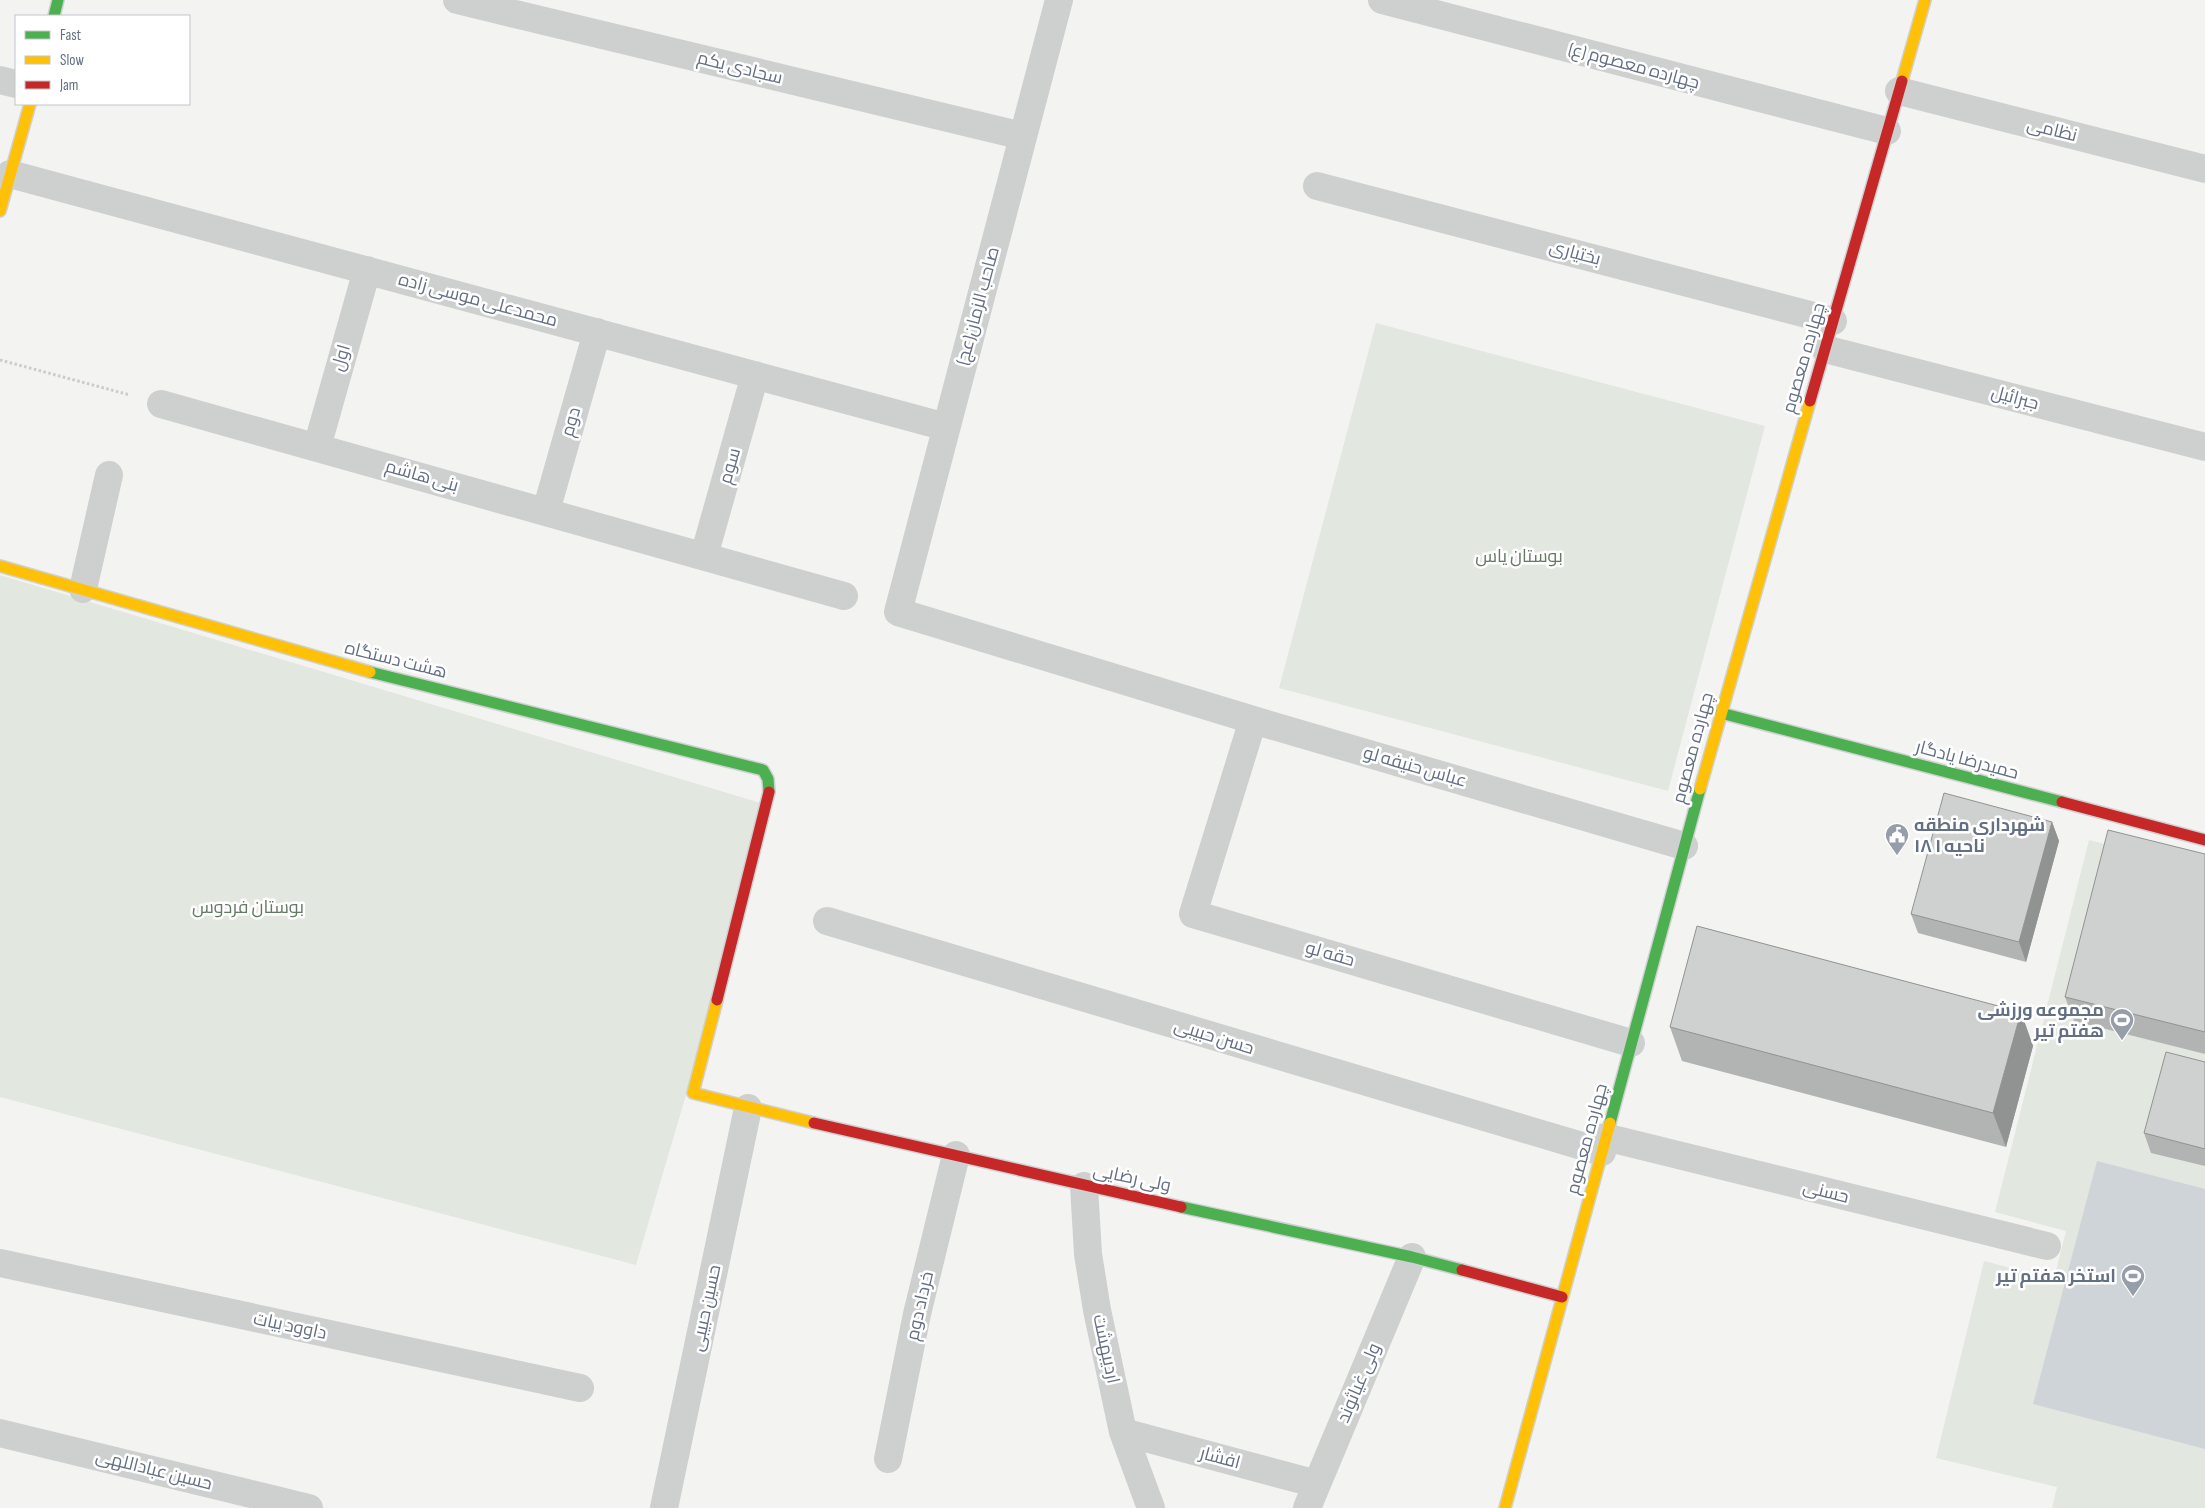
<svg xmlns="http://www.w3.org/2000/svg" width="2205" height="1508" viewBox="0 0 2205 1508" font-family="'Sofia Sans Condensed',Cairo,sans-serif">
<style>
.green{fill:#e2e7e0}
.water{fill:#cfd4d8}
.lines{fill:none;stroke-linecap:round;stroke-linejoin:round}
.fast-casing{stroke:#cfd1d1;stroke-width:14}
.slow-casing{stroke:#cfd1d1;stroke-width:14}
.jam-casing{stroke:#cfd1d1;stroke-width:14}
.path{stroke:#cacbcc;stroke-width:3;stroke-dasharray:2.5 2.5;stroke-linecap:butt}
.street{stroke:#cecfcf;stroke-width:28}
.fast{stroke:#4caf50;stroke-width:11}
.slow{stroke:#ffc107;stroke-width:11}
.jam{stroke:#c62828;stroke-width:11}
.wall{fill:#b2b3b3}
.shaded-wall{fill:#919292}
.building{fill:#cfd0d0;stroke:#919292}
.labels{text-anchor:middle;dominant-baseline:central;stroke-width:5;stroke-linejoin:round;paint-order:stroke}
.street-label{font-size:18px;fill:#636f82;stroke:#fff}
.park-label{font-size:18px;fill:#637962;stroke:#fff}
.poi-label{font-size:18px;font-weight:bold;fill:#636f82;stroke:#fff;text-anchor:end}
</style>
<rect width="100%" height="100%" fill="#f3f4f2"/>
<path class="green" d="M 1376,323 L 1765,426 L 1668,791 L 1279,688 Z
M 0,575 L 771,806 L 636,1265 L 0,1097 Z
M 2089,840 L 2205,869 L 2205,1508 L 2052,1508 L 2057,1487 L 1936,1458 L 1984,1261 L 2054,1279 L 2066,1231 L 1995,1212 Z"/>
<path class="water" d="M 2097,1161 L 2205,1189 L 2205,1449 L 2033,1404 Z"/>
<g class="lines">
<g class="fast-casing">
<path id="fast" d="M 54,16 L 58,0
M 370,672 L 763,770 L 768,779 L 769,792
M 1721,713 L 2062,802
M 1610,1123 L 1700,789
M 1181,1207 L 1412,1257 L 1462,1270"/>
</g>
<g class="slow-casing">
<path id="slow" d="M 1902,81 L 1925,0
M 0,211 L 30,104
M 0,566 L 370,672
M 1700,789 L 1810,401
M 717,1000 L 693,1093 L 814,1123
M 1505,1508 L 1610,1123"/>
</g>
<g class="jam-casing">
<path id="jam" d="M 1810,401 L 1902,81
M 2062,802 L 2205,840
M 717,1000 L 769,792
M 814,1123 L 1181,1207
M 1462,1270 L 1562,1297"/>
</g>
<path class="path" d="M 0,360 L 130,395"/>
<path class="street" d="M 457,0 L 1023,136
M 1059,0 L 898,612 L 1253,720
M 1382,0 L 1887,131
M 0,80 L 16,84
M 1899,91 L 2205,169
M 10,174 L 946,427
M 1317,186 L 1833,321
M 1825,349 L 2205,447
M 161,404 L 844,596
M 317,447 L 367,270
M 546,511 L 597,332
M 704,556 L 755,375
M 83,589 L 109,475
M 827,921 L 1602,1152
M 1631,1043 L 1193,914 L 1253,720 L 1684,846
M 1605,1137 L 2047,1246
M 1084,1186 L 1088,1254 L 1097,1310 L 1123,1432 L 1151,1508
M 0,1263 L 580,1388
M 1123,1432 L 1317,1484
M 0,1433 L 309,1508
M 888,1459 L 917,1314 L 956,1155
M 664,1508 L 748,1108
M 1307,1508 L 1412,1257"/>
<use href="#fast" class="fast"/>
<use href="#slow" class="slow"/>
<use href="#jam" class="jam"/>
</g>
<path class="wall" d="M 2052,822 L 2059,841 L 2026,962 L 1918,933 L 1911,914 Z
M 2205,854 L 2205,1054 L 2074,1021 L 2065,997 Z
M 2021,1012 L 2033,1046 L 2006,1147 L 1682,1061 L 1670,1027 Z
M 2205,1062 L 2205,1166 L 2151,1153 L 2144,1133 Z"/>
<path class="shaded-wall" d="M 2052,822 L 2059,841 L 2026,962 L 2019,942 Z
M 2021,1012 L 2033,1046 L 2006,1147 L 1993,1113 Z"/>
<path class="building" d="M 1944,793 L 2052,822 L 2019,942 L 1911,914 Z
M 2108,830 L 2205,854 L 2205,1032 L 2065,997 Z
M 1697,926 L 2021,1012 L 1993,1113 L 1670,1027 Z
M 2166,1052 L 2205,1062 L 2205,1149 L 2144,1133 Z"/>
<defs>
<g id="civic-pin" transform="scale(1.25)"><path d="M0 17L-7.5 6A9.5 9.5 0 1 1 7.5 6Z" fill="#959ea9" stroke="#fff"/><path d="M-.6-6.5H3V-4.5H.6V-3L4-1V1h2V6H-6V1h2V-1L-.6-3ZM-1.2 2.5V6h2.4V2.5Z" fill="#fff"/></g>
<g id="stadium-pin" transform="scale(1.25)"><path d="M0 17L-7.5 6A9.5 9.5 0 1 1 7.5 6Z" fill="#959ea9" stroke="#fff"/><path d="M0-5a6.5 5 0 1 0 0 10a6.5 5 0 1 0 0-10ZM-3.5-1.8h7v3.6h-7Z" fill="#fff"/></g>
</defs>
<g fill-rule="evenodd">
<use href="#civic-pin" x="1897" y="835"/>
<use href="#stadium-pin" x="2122" y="1020"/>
<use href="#stadium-pin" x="2133" y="1276"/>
</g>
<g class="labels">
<g class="street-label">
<text transform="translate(1634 66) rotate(15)">چهارده معصوم (ع)</text>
<text transform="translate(740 68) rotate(14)">سجادی یکم</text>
<text transform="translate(2052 130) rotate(14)">نظامی</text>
<text transform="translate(1575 253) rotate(15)">بختیاری</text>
<text transform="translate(478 300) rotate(15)">محمدعلی موسی زاده</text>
<text transform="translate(978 306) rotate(-75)">صاحب الزمان(عج)</text>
<text transform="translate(341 358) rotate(-74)">اول</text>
<text transform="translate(1804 358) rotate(-74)">چهارده معصوم</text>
<text transform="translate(2015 398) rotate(15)">جبرائیل</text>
<text transform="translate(571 422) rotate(-74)">دوم</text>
<text transform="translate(730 466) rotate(-74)">سوم</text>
<text transform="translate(422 476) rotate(16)">بنی هاشم</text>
<text transform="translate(396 660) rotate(14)">هشت دستگاه</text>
<text transform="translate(1693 748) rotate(-75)">چهارده معصوم</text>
<text transform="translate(1967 760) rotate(15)">حمیدرضا یادگار</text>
<text transform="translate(1415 767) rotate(16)">عباس حنیفه لو</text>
<text transform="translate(1330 954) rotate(16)">حقه لو</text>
<text transform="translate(1214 1037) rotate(17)">حسن حبیبی</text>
<text transform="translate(1587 1139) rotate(-75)">چهارده معصوم</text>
<text transform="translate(1132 1178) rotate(12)">ولی رضایی</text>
<text transform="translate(1826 1192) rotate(14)">حسنی</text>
<text transform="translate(920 1306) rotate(-77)">خرداد دوم</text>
<text transform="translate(706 1308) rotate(-78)">حسین حبیبی</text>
<text transform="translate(290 1326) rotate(12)">داوود بیات</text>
<text transform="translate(1106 1349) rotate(78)">اردیبهشت</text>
<text transform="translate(1359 1383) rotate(-67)">ولی غیاثوند</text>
<text transform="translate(1220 1458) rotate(15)">افشار</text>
<text transform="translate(154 1470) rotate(14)">حسین عباداللهی</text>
</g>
<g class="park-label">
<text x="1519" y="556">بوستان یاس</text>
<text x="248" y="907">بوستان فردوس</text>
</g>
<g class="poi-label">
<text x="1914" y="825" text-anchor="start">شهرداری منطقه<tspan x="1914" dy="21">۱۸ ناحیه ۱</tspan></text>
<text x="2104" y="1010">مجموعه ورزشی<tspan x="2104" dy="21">هفتم تیر</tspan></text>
<text x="2116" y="1276">استخر هفتم تیر</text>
</g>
</g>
<rect x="15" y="15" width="175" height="90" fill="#ffffff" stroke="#c1c5cd"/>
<rect x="25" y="31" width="25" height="8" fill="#4caf50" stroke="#c1c5cd"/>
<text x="60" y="40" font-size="15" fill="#636f82">Fast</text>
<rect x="25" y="56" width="25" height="8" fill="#ffc107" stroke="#c1c5cd"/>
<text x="60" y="65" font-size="15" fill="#636f82">Slow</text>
<rect x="25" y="81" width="25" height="8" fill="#c62828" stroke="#c1c5cd"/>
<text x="60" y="90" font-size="15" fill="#636f82">Jam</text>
</svg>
